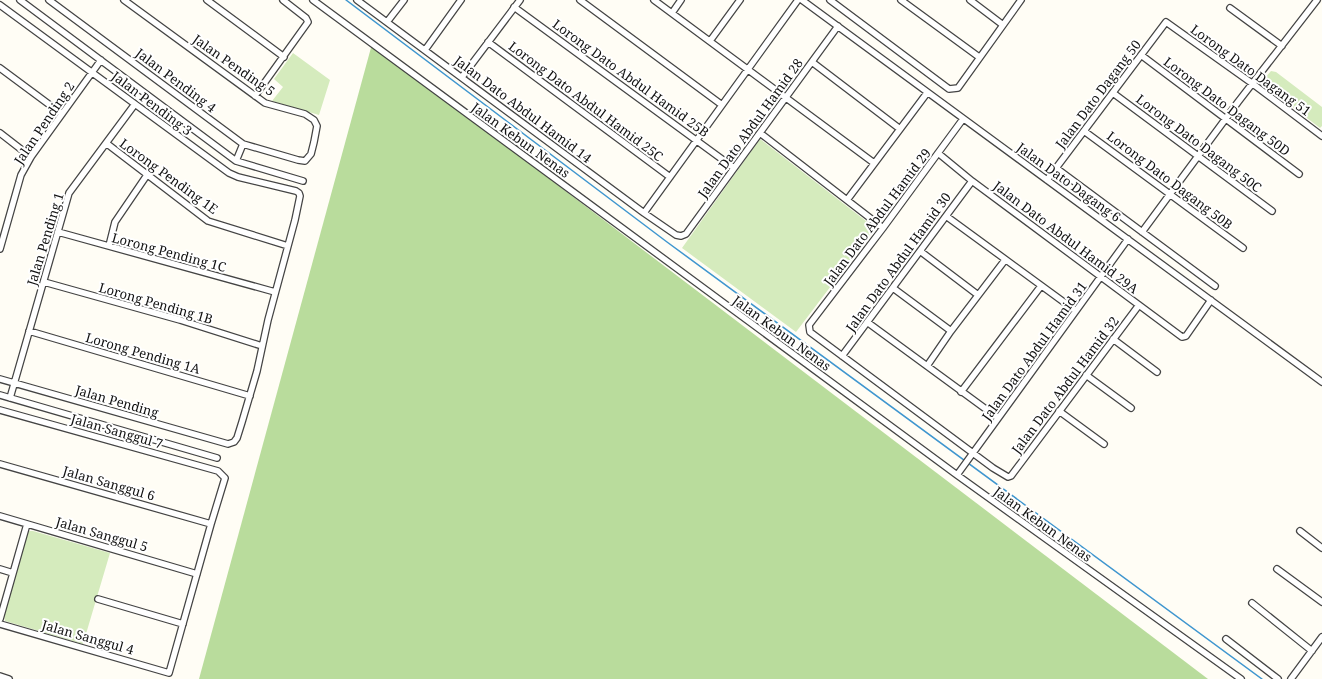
<svg xmlns="http://www.w3.org/2000/svg" width="1322" height="679" viewBox="0 0 1322 679" font-family="'Noto Serif',serif">
<style>
.green{fill:#d5ebbd}
.forest{fill:#b9dc9c}
.lines{fill:none;stroke-linecap:round;stroke-linejoin:round}
.stream{stroke:#3f96cf;stroke-width:1.5}
.minor-casing{stroke:#444;stroke-width:8}
.minor{stroke:#fff;stroke-width:5.5}
.labels{text-anchor:middle;dominant-baseline:central;stroke-width:4;stroke-linejoin:round;paint-order:stroke}
.street-label{font-size:13px;fill:#111;stroke:#fff}
</style>
<rect width="100%" height="100%" fill="#fffdf5"/>
<path class="green" d="M 293,53 L 330,80 L 319,115 L 272,101 L 283,87 L 274,79 Z
M 1271,71 L 1276,72 L 1322,107 L 1322,126 L 1320,128 L 1265,86 L 1264,79 Z
M 760,139 L 875,228 L 796,332 L 682,248 Z
M 29,531 L 33,531 L 110,553 L 83,644 L 5,621 L 4,615 L 26,534 Z"/>
<path class="forest" d="M 372,44 L 1208,679 L 199,679 Z"/>
<g class="lines">
<path class="stream" d="M 346,0 L 667,242 L 1262,679"/>
<g class="minor-casing">
<path id="minor" d="M 20,0 L 236,161 L 303,181
M 49,0 L 243,144 L 298,160 L 305,161 L 311,154 L 314,142 L 317,126 L 314,120 L 305,114 L 265,103 L 124,0
M 207,0 L 284,57
M 313,0 L 957,475 L 1241,679
M 357,0 L 644,213 L 676,235 L 681,236 L 686,234 L 838,26
M 580,0 L 722,105
M 654,0 L 874,163
M 802,0 L 1322,382
M 830,0 L 949,89 L 958,88 L 1021,0
M 901,0 L 979,57
M 970,0 L 1003,25
M 0,5 L 229,173 L 238,177 L 296,191 L 299,193 L 300,196 L 295,220 L 268,320 L 257,371 L 242,422 L 237,438 L 234,442 L 228,444 L 0,379
M 514,7 L 734,168
M 1230,8 L 1282,46
M 672,13 L 681,0
M 387,22 L 404,0
M 710,41 L 740,0
M 488,42 L 670,177
M 425,50 L 461,0
M 1141,55 L 1299,174
M 812,62 L 900,129
M 0,68 L 62,114
M 462,77 L 520,0
M 1113,93 L 1272,211
M 255,96 L 308,22 L 306,18 L 283,0
M 963,119 L 883,228 L 809,325 L 810,332 L 993,468 L 1008,477 L 1011,476 L 1139,305
M 1084,131 L 1243,248
M 0,133 L 31,157
M 760,133 L 883,228
M 106,143 L 208,221 L 288,246
M 938,153 L 972,181 L 1182,337 L 1186,336 L 1211,300
M 236,161 L 243,144
M 1056,168 L 1215,286
M 1047,180 L 1166,22 L 1253,84 L 1322,136
M 847,200 L 927,93
M 644,213 L 798,0
M 946,216 L 1076,311
M 58,232 L 275,292
M 1142,232 L 1238,102 L 1317,0
M 109,246 L 115,222 L 147,175
M 0,249 L 21,175 L 31,157 L 101,60
M 920,251 L 978,295
M 44,282 L 180,320 L 262,346
M 893,288 L 951,331
M 867,322 L 998,418
M 29,331 L 250,396
M 1113,339 L 1157,372
M 842,356 L 972,181
M 927,366 L 951,331 L 1005,260
M 1086,375 L 1131,408
M 961,392 L 1041,286
M 0,395 L 217,458
M 10,398 L 69,193 L 135,104
M 0,410 L 218,471 L 225,478 L 211,524 L 169,673 L 0,624
M 1059,411 L 1104,444
M 0,464 L 211,524
M 957,475 L 1128,239
M 0,516 L 197,574
M 1300,531 L 1322,548
M 0,569 L 13,573
M 1277,569 L 1322,602
M 98,599 L 183,624
M 1252,603 L 1312,651
M 0,619 L 27,524
M 1226,639 L 1278,679
M 0,676 L 9,679
M 1291,679 L 1322,637"/>
</g>
<use href="#minor" class="minor"/>
</g>
<g class="labels">
<g class="street-label">
<text transform="translate(234 65) rotate(35)">Jalan Pending 5</text>
<text transform="translate(1251 70) rotate(36)">Lorong Dato Dagang 51</text>
<text transform="translate(631 78) rotate(36)">Lorong Dato Abdul Hamid 25B</text>
<text transform="translate(176 80) rotate(37)">Jalan Pending 4</text>
<text transform="translate(1098 94) rotate(-53)">Jalan Dato Dagang 50</text>
<text transform="translate(586 101) rotate(37)">Lorong Dato Abdul Hamid 25C</text>
<text transform="translate(152 103) rotate(37)">Jalan Pending 3</text>
<text transform="translate(1227 106) rotate(37)">Lorong Dato Dagang 50D</text>
<text transform="translate(523 109) rotate(37)">Jalan Dato Abdul Hamid 14</text>
<text transform="translate(44 123) rotate(-56)">Jalan Pending 2</text>
<text transform="translate(750 128) rotate(-54)">Jalan Dato Abdul Hamid 28</text>
<text transform="translate(521 140) rotate(36)">Jalan Kebun Nenas</text>
<text transform="translate(1199 143) rotate(37)">Lorong Dato Dagang 50C</text>
<text transform="translate(169 176) rotate(36)">Lorong Pending 1E</text>
<text transform="translate(1170 180) rotate(37)">Lorong Dato Dagang 50B</text>
<text transform="translate(1069 182) rotate(36)">Jalan Dato Dagang 6</text>
<text transform="translate(877 217) rotate(-53)">Jalan Dato Abdul Hamid 29</text>
<text transform="translate(1066 237) rotate(37)">Jalan Dato Abdul Hamid 29A</text>
<text transform="translate(45 239) rotate(-73)">Jalan Pending 1</text>
<text transform="translate(169 252) rotate(15)">Lorong Pending 1C</text>
<text transform="translate(898 262) rotate(-54)">Jalan Dato Abdul Hamid 30</text>
<text transform="translate(156 303) rotate(16)">Lorong Pending 1B</text>
<text transform="translate(782 333) rotate(36)">Jalan Kebun Nenas</text>
<text transform="translate(1034 351) rotate(-54)">Jalan Dato Abdul Hamid 31</text>
<text transform="translate(143 353) rotate(16)">Lorong Pending 1A</text>
<text transform="translate(1065 385) rotate(-53)">Jalan Dato Abdul Hamid 32</text>
<text transform="translate(117 401) rotate(16)">Jalan Pending</text>
<text transform="translate(117 431) rotate(16)">Jalan Sanggul 7</text>
<text transform="translate(109 483) rotate(16)">Jalan Sanggul 6</text>
<text transform="translate(1043 524) rotate(36)">Jalan Kebun Nenas</text>
<text transform="translate(102 534) rotate(16)">Jalan Sanggul 5</text>
<text transform="translate(88 637) rotate(16)">Jalan Sanggul 4</text>
</g>
</g>
</svg>
